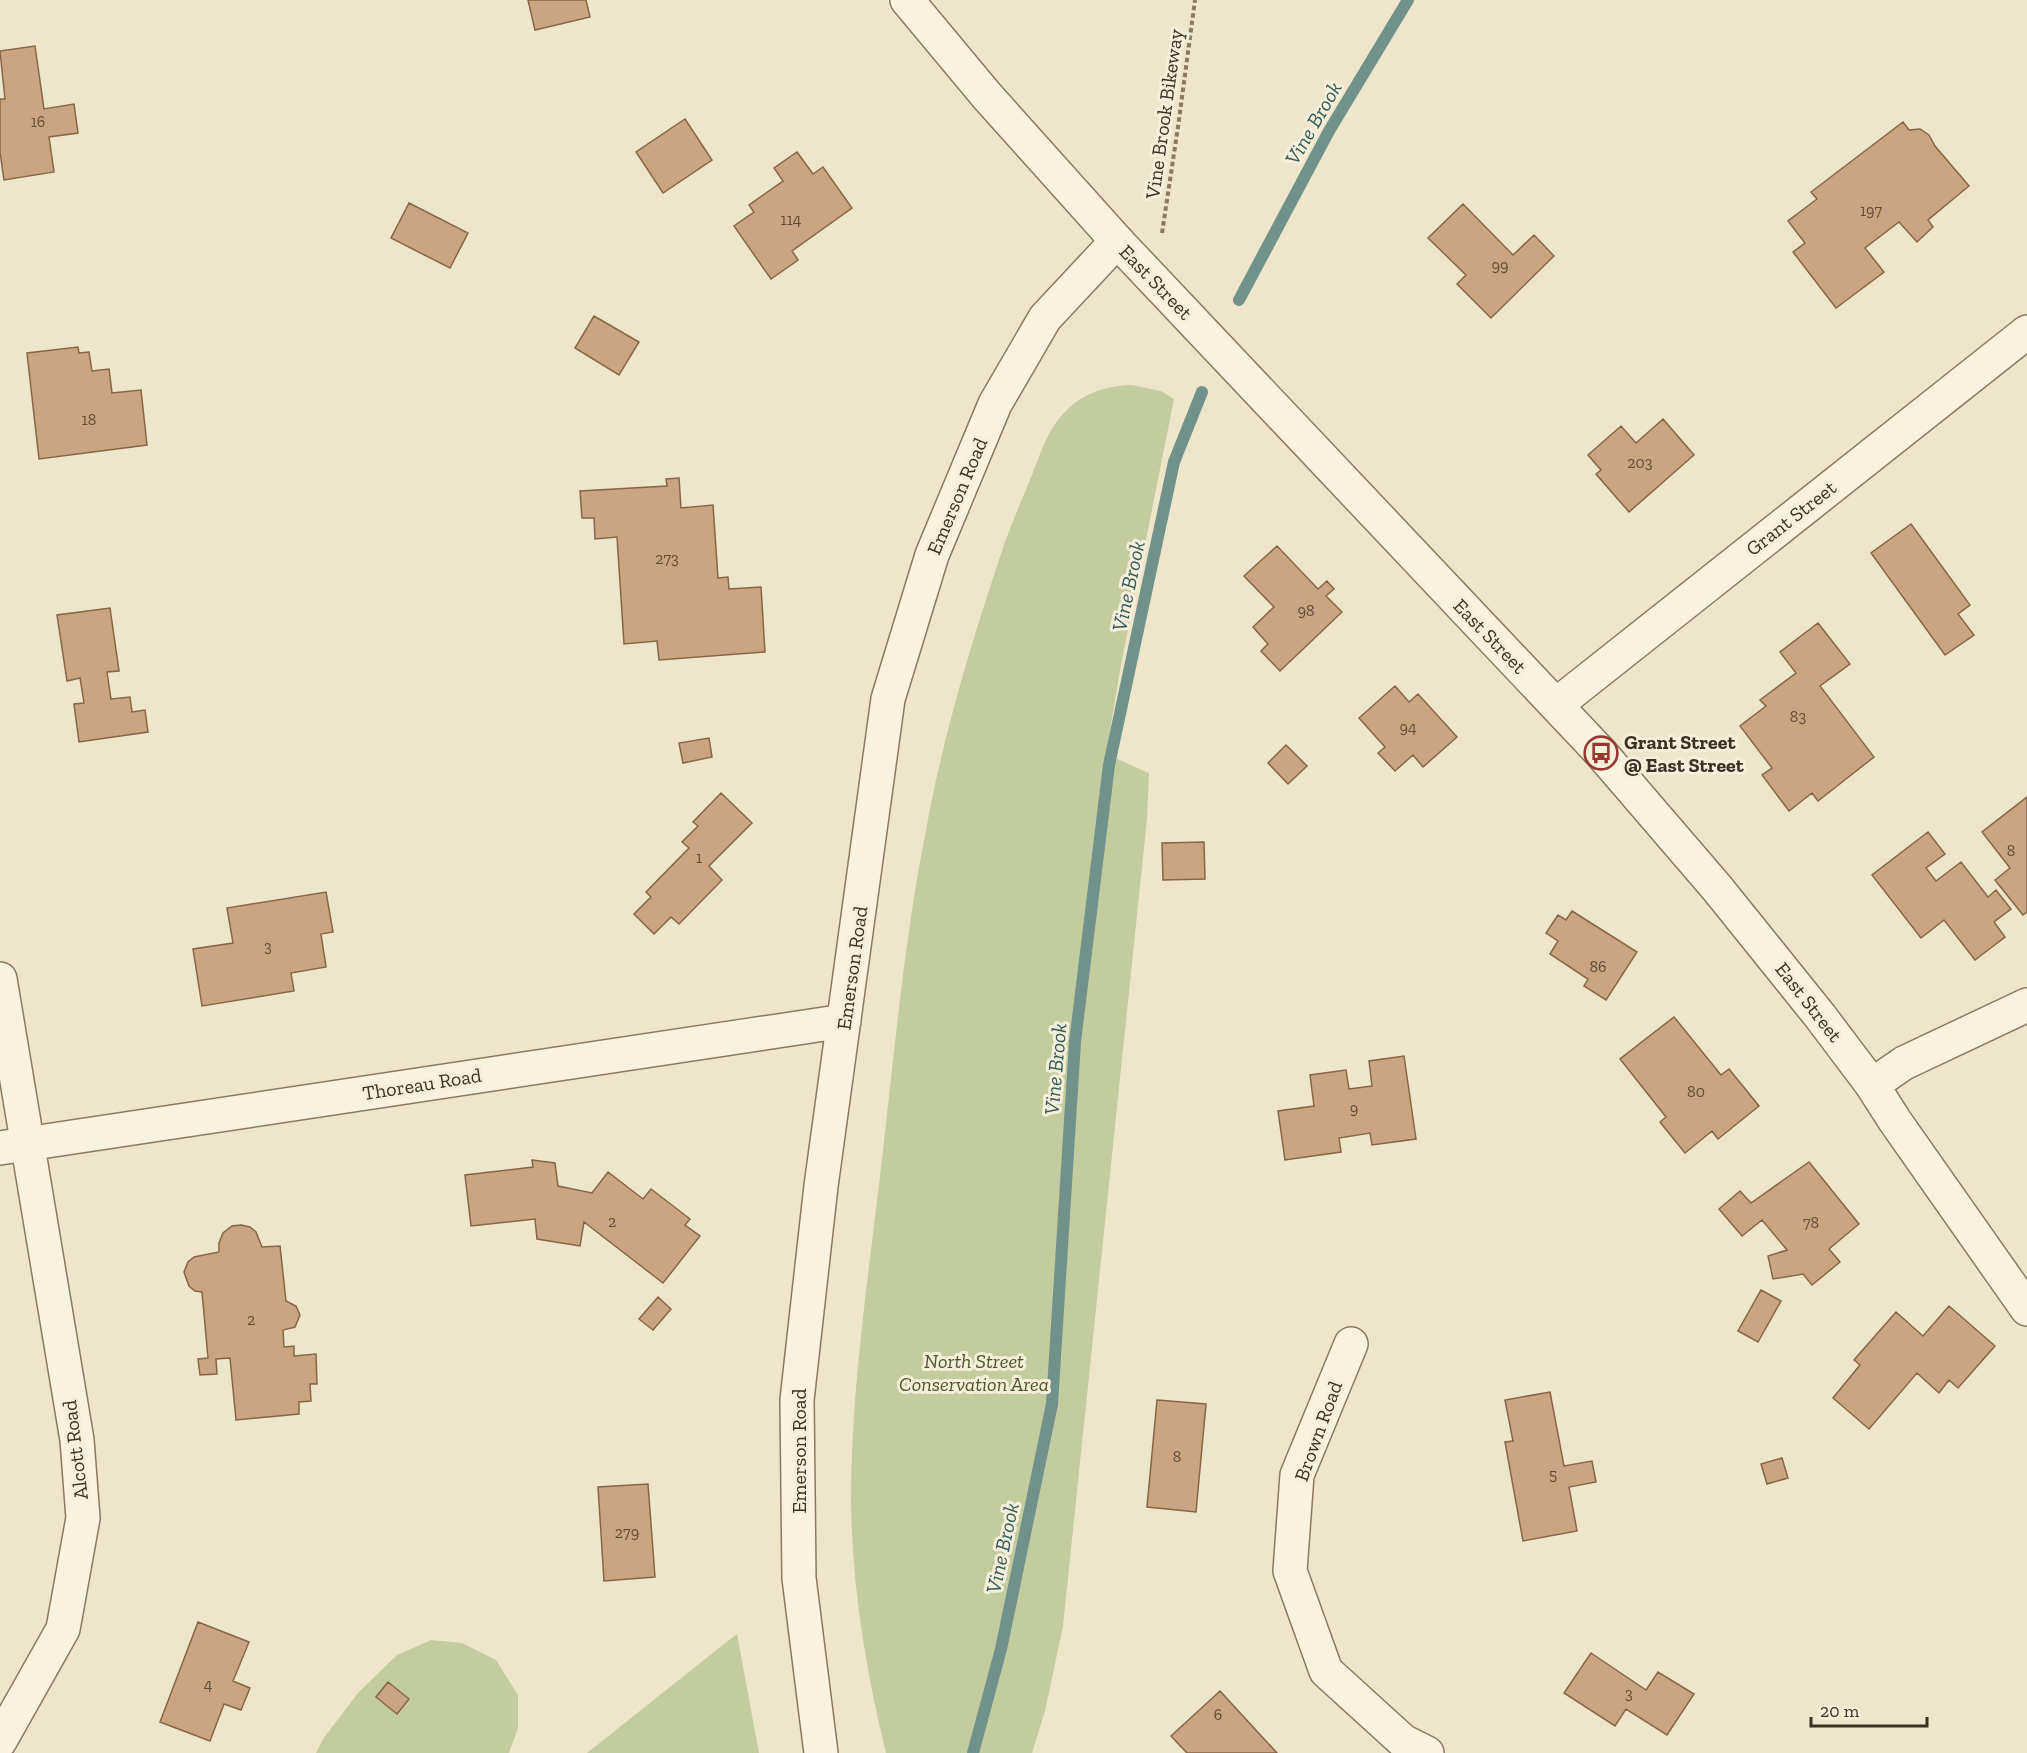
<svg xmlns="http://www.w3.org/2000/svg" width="2027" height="1753" viewBox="0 0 2027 1753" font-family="'Zilla Slab',serif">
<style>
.green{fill:#c3cc9e}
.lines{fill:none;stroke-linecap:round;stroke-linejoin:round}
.stream{stroke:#71918b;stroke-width:12}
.building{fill:#caa582;stroke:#886546;stroke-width:1.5}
.minor-casing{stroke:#8a795f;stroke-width:36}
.tertiary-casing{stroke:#8a795f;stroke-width:36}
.path{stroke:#8a795f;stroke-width:4;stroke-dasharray:4.5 3;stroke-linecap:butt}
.minor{stroke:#f8f2de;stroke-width:33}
.tertiary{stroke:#f8f2de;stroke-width:33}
.labels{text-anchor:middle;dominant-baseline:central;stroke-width:6;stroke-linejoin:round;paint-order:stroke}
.number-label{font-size:16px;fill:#5f4d3a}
.street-label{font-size:20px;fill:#3b3022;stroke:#f5efda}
.poi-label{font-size:20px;font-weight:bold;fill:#3b3022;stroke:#f5efda;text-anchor:start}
.park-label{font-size:20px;font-style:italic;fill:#485729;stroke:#f5efda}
.water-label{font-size:21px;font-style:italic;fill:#32595a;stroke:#f5efda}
</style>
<rect width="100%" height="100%" fill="#ede6ca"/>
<path class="green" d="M 1131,385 L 1161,391 L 1174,399 L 1121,665 L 1106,754 L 1149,773 L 1147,819 L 1063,1626 L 1045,1711 L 1032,1753 L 886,1753 C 866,1671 852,1587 851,1502 C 851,1390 868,1279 881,1168 C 894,1055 904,942 926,830 C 944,731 973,637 1005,542 C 1013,520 1023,497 1032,475 C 1041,452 1048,428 1066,411 C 1083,393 1106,386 1131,385 Z
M 737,1634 L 759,1753 L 587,1753 L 719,1648 Z
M 431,1640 L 462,1643 L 496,1660 L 518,1695 L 518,1728 L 509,1753 L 316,1753 L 323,1739 L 358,1693 L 397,1655 Z"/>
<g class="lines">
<path class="stream" d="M 1239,300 L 1329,131 L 1408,0
M 973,1753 L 1001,1649 L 1052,1404 L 1075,1042 L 1109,765 L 1174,462 L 1202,392"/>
</g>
<path class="building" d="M 528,0 L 586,0 L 590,17 L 535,30 Z
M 35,46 L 44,109 L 74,104 L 78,133 L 49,137 L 54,172 L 4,180 L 0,152 L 0,99 L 5,99 L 0,51 Z
M 685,119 L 712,160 L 663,193 L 636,152 Z
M 1903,122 L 1909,130 L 1920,129 L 1929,135 L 1935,146 L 1969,186 L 1928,220 L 1933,227 L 1917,242 L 1899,222 L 1865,248 L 1884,272 L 1836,308 L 1793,252 L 1805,243 L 1788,221 L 1817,199 L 1811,192 Z
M 797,152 L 813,174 L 823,167 L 852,208 L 792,251 L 798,260 L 771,279 L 734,226 L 754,212 L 749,205 L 783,181 L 774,168 Z
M 409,203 L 468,233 L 450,268 L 391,238 Z
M 1463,204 L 1513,255 L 1534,235 L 1554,256 L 1491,318 L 1457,284 L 1466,275 L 1428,238 Z
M 594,316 L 639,342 L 619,375 L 575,348 Z
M 78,347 L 79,353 L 89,352 L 92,371 L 109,369 L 112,393 L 141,390 L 147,445 L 39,459 L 27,353 Z
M 1663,419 L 1694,455 L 1629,512 L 1596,474 L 1601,470 L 1588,455 L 1621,426 L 1636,443 Z
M 679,478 L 681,508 L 713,505 L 718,578 L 728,577 L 729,589 L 761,587 L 765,652 L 659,660 L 657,641 L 624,644 L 617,537 L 595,539 L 594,518 L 582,518 L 580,491 L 667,486 L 666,479 Z
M 1911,524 L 1970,605 L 1958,614 L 1974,635 L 1945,655 L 1871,553 Z
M 1277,546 L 1318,589 L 1327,581 L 1334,589 L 1326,596 L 1342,612 L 1280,671 L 1261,651 L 1268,644 L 1253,627 L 1274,607 L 1244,576 Z
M 110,608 L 119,671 L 107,672 L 111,699 L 130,697 L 132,712 L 145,710 L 148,732 L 79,742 L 74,704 L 84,703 L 80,678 L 67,681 L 57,615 Z
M 1818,623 L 1850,664 L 1820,686 L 1874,757 L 1818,801 L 1812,793 L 1789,811 L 1762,775 L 1772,768 L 1740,726 L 1766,706 L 1760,700 L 1796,673 L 1780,652 Z
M 1395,686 L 1409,702 L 1418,694 L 1457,737 L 1423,767 L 1413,755 L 1395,771 L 1378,753 L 1385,747 L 1359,718 Z
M 709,738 L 712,757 L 683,763 L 679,743 Z
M 1286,745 L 1307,766 L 1288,784 L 1268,763 Z
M 721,793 L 752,823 L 709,866 L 722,880 L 679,924 L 671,917 L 654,934 L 634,914 L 651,897 L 646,892 L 689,848 L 682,842 L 698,826 L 693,822 Z
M 2027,797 L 2027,912 L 2023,915 L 1995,880 L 2010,868 L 1982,832 Z
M 1928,832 L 1945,854 L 1926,868 L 1936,881 L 1961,862 L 1988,897 L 1996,890 L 2011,909 L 1994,922 L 2005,937 L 1975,960 L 1944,920 L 1921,938 L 1872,875 Z
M 1204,842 L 1205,879 L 1163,880 L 1162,843 Z
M 326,892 L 333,932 L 321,934 L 326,967 L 291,973 L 294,991 L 202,1006 L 193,949 L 233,943 L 227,908 Z
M 1572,911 L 1637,952 L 1606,1000 L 1584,986 L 1588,979 L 1550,954 L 1558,941 L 1546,933 L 1558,915 L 1566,920 Z
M 1674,1017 L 1721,1075 L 1729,1069 L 1759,1106 L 1718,1139 L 1712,1131 L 1685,1153 L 1660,1122 L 1666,1117 L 1620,1059 Z
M 1404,1056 L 1416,1139 L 1372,1145 L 1370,1133 L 1339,1138 L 1341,1152 L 1285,1160 L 1278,1111 L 1314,1106 L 1310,1075 L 1346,1070 L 1349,1089 L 1372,1086 L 1369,1061 Z
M 532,1160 L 555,1163 L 558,1186 L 592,1193 L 608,1172 L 643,1199 L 651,1189 L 690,1219 L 685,1225 L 700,1236 L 663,1283 L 584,1222 L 580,1246 L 537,1239 L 535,1219 L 471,1226 L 465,1175 L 533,1167 Z
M 1809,1162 L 1859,1224 L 1829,1249 L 1840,1262 L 1812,1285 L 1803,1274 L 1773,1279 L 1768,1256 L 1787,1250 L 1762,1220 L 1742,1236 L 1719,1209 L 1740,1191 L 1751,1203 Z
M 241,1225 L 250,1227 L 256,1232 L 262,1247 L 280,1246 L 286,1301 L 296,1306 L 300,1315 L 295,1327 L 283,1330 L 284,1347 L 294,1346 L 294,1356 L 316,1354 L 317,1384 L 310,1384 L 311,1401 L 299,1402 L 299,1414 L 236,1420 L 230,1358 L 216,1359 L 217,1374 L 200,1375 L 198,1359 L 208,1358 L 202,1292 L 195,1291 L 189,1286 L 184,1272 L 188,1262 L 194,1257 L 219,1252 L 219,1243 L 223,1233 L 232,1226 Z
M 1761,1290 L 1781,1301 L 1758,1342 L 1738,1331 Z
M 658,1297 L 671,1309 L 653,1330 L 639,1319 Z
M 1949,1306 L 1995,1346 L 1958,1388 L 1949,1380 L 1939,1393 L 1917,1373 L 1869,1429 L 1833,1398 L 1860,1365 L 1854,1360 L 1896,1312 L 1923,1336 Z
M 1550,1392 L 1564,1466 L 1592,1461 L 1596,1482 L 1569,1487 L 1577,1531 L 1523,1541 L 1505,1442 L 1513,1441 L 1505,1400 Z
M 1157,1400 L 1206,1404 L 1196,1512 L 1147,1507 Z
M 1782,1458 L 1788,1478 L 1767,1484 L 1761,1464 Z
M 648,1484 L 655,1577 L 604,1581 L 598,1487 Z
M 198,1622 L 249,1642 L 233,1681 L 250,1688 L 241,1710 L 224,1704 L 210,1741 L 160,1722 Z
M 1591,1653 L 1646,1690 L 1658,1672 L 1694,1694 L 1667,1735 L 1626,1709 L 1615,1726 L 1564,1693 Z
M 388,1682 L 409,1699 L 397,1714 L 376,1697 Z
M 1220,1691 L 1277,1753 L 1187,1753 L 1171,1736 Z"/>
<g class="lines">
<g class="minor-casing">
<path id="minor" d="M 0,979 L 77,1440 L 83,1518 L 63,1629 L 0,1741
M 1872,1085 L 1904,1063 L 2027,1005
M 0,1148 L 844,1021
M 1351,1344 L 1297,1475 L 1290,1571 L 1326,1671 L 1403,1741 L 1427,1753
M 821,1753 L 799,1578 L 797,1400 L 821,1186 L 888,699 L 932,555 L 995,404 L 1045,318 L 1117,241"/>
</g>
<g class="tertiary-casing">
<path id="tertiary" d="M 907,0 L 987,96 L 1117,241 L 1601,753 L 1717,888 L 1820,1016 L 1872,1085 L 1895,1121 L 2027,1309
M 1556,705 L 2027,332"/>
</g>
<path class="path" d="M 1162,233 L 1178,127 L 1195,0"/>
<use href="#minor" class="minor"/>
<use href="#tertiary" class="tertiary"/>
</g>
<defs>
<g id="bus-ring" transform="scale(1.725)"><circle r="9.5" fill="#f5efda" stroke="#973831" stroke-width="1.5"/><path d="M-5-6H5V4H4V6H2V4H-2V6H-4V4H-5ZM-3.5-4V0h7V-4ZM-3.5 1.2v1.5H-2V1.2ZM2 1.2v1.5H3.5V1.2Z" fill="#973831"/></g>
</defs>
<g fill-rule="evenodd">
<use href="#bus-ring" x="1601" y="753"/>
</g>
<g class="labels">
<g class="number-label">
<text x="38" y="121">16</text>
<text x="1871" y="210">197</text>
<text x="791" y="219">114</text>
<text x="1500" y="265">99</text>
<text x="89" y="419">18</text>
<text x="1640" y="462">203</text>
<text x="667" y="558">273</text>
<text x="1306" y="610">98</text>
<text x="1798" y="716">83</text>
<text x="1408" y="727">94</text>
<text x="2011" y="850">8</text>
<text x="699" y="857">1</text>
<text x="268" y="946">3</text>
<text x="1598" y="966">86</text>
<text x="1696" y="1091">80</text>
<text x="1354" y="1108">9</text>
<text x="612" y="1221">2</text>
<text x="1811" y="1222">78</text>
<text x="251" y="1319">2</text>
<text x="1177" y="1456">8</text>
<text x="1553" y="1474">5</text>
<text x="627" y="1532">279</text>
<text x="208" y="1684">4</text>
<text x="1629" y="1693">3</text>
<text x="1218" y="1714">6</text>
</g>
<g class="street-label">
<text transform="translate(1164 114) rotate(-82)">Vine Brook Bikeway</text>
<text transform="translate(1156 282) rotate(46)">East Street</text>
<text transform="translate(957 496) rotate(-67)">Emerson Road</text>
<text transform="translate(1791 518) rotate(-38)">Grant Street</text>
<text transform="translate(1490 636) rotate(46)">East Street</text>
<text transform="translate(852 968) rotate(-82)">Emerson Road</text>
<text transform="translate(1809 1002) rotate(52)">East Street</text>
<text transform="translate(422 1084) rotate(-9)">Thoreau Road</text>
<text transform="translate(1318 1431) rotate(-70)">Brown Road</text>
<text transform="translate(75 1450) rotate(-97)">Alcott Road</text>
<text transform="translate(799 1451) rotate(-90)">Emerson Road</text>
</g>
<g class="poi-label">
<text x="1624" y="742">Grant Street<tspan x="1624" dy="23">@ East Street</tspan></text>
</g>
<g class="park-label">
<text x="974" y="1361">North Street<tspan x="974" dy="23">Conservation Area</tspan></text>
</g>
<g class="water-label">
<text transform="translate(1313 123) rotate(-60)">Vine Brook</text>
<text transform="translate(1128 586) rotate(-78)">Vine Brook</text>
<text transform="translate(1055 1069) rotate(-85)">Vine Brook</text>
<text transform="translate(1002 1548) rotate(-78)">Vine Brook</text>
</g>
</g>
<path d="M1811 1717v9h116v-9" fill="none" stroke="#3b3022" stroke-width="3"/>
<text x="1820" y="1717" font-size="18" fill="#3b3022" stroke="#f5efda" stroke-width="4.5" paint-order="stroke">20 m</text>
</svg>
